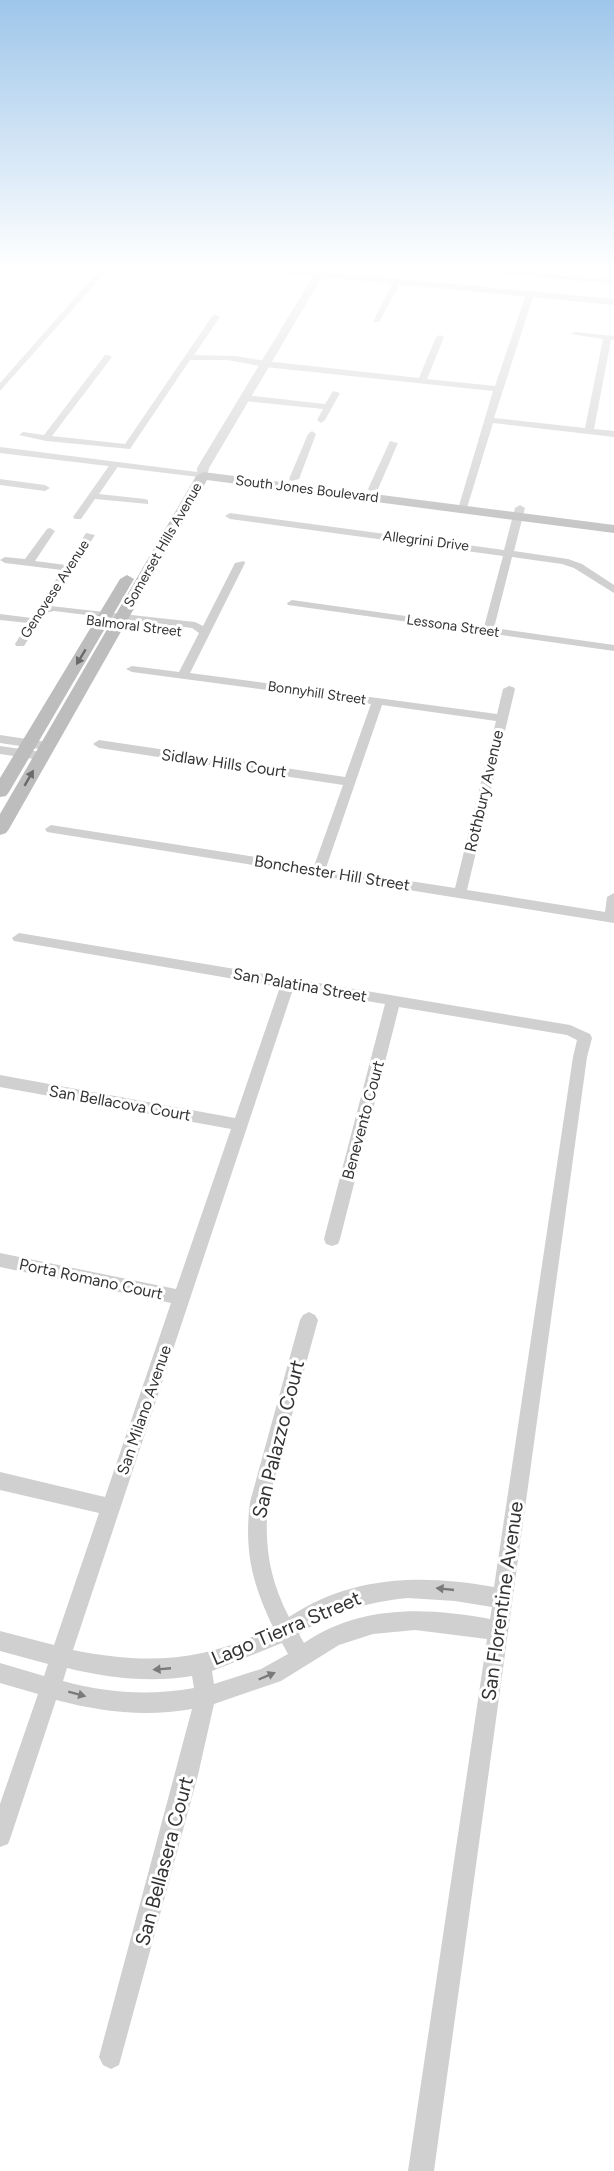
<svg xmlns="http://www.w3.org/2000/svg" width="614" height="2171" viewBox="0 0 614 2171" font-family="Figtree,sans-serif">
<style>
.lines{fill:none;stroke-linecap:round;stroke-linejoin:round}
.minor{fill:#d0d0d0;fill-rule:evenodd}
.tertiary{fill:#d0d0d0;fill-rule:evenodd}
.secondary{fill:#bdbdbd;fill-rule:evenodd}
.oneway{fill:#6a6a6a}
.oneway2{fill:#7a7a7a}
.labels{text-anchor:middle;dominant-baseline:central;stroke-width:6;stroke-linejoin:round;paint-order:stroke}
.far-street-label{font-size:14px;fill:#333;stroke:#fff}
.street-label{font-size:16px;fill:#333;stroke:#fff}
.near-street-label{font-size:20px;fill:#333;stroke:#fff}
</style>
<rect width="100%" height="100%" fill="#fff"/>
<g class="lines">
<path class="minor" d="M 104,265 L 112,265 L 0,391 L 0,383 Z
M 423,265 L 450,265 L 614,280 L 614,284 L 427,267 Z
M 394,280 L 401,282 L 379,322 L 373,322 Z
M 530,292 L 534,294 L 494,418 L 585,428 L 603,339 L 571,334 L 575,332 L 614,336 L 614,340 L 611,340 L 594,429 L 614,431 L 614,437 L 493,423 L 466,511 L 458,509 L 493,391 L 265,367 L 227,360 L 190,360 L 130,449 L 46,441 L 19,435 L 23,432 L 44,435 L 105,355 L 108,355 L 112,357 L 52,436 L 125,444 L 213,315 L 216,315 L 220,317 L 194,355 L 236,356 L 265,361 L 419,378 L 436,337 L 440,335 L 444,337 L 427,379 L 495,386 L 526,294 Z
M 333,391 L 340,393 L 325,420 L 321,423 L 317,420 L 323,409 L 245,401 L 241,398 L 245,395 L 325,404 Z
M 312,431 L 316,434 L 299,479 L 291,481 L 289,479 L 308,434 Z
M 390,441 L 398,443 L 378,489 L 370,491 L 368,489 Z
M 114,462 L 119,465 L 99,494 L 145,499 L 148,500 L 148,504 L 95,499 L 81,519 L 75,519 L 73,517 L 111,463 Z
M 0,479 L 45,485 L 50,488 L 45,491 L 0,485 Z
M 520,505 L 525,508 L 514,551 L 568,559 L 582,564 L 614,585 L 614,593 L 574,568 L 562,564 L 512,557 L 494,628 L 614,645 L 614,651 L 288,605 L 287,603 L 292,600 L 484,627 L 503,556 L 230,519 L 225,516 L 230,513 L 504,550 L 515,508 Z
M 50,528 L 55,531 L 35,561 L 66,565 L 86,533 L 95,535 L 50,606 L 195,622 L 203,626 L 235,563 L 244,561 L 245,563 L 190,673 L 497,714 L 503,689 L 509,686 L 513,687 L 515,689 L 467,890 L 605,912 L 607,897 L 614,893 L 614,923 L 47,832 L 45,829 L 51,825 L 314,866 L 343,785 L 99,748 L 93,744 L 99,740 L 345,777 L 371,704 L 132,672 L 126,669 L 132,666 L 179,672 L 199,633 L 192,628 L 54,611 L 45,613 L 24,646 L 16,646 L 15,644 L 28,623 L 0,620 L 0,614 L 32,618 L 62,570 L 5,563 L 0,560 L 5,557 L 25,559 L 47,529 ZM 382,705 L 496,721 L 455,888 L 326,868 Z
M 0,735 L 47,742 L 53,746 L 47,750 L 0,743 Z
M 0,746 L 41,752 L 47,756 L 41,760 L 0,754 Z
M 19,933 L 570,1025 L 590,1034 L 592,1038 L 587,1057 L 434,2171 L 408,2171 L 487,1639 L 415,1630 L 373,1634 L 339,1645 L 281,1681 L 214,1704 L 198,1775 L 119,2065 L 111,2069 L 103,2065 L 99,2057 L 192,1709 C 145,1717 102,1712 56,1700 L 11,1836 L 8,1844 L 0,1847 L 0,1804 L 38,1694 L 0,1683 L 0,1663 L 44,1676 L 48,1664 L 0,1651 L 0,1631 L 54,1645 L 99,1513 L 0,1490 L 0,1472 L 105,1497 L 171,1303 L 0,1267 L 0,1253 L 176,1289 L 231,1129 L 0,1087 L 0,1075 L 235,1118 L 280,987 L 14,941 L 12,938 ZM 293,989 L 385,1004 L 324,1239 L 326,1244 L 332,1246 L 338,1244 L 340,1239 L 399,1007 L 567,1035 L 577,1040 L 573,1057 L 494,1587 C 424,1574 351,1575 289,1617 C 269,1579 264,1544 268,1502 L 318,1320 L 315,1315 L 309,1312 L 303,1315 L 300,1320 L 250,1502 C 244,1551 252,1583 273,1627 C 205,1662 147,1665 73,1650 ZM 408,1598 L 455,1601 L 492,1607 L 490,1619 C 425,1607 360,1605 304,1643 L 299,1634 C 333,1612 367,1602 408,1598 ZM 282,1643 L 288,1654 L 261,1669 L 214,1684 L 212,1671 ZM 67,1668 C 108,1678 150,1683 192,1676 L 194,1688 C 149,1696 107,1693 63,1681 Z"/>
<path class="tertiary" d="M 216,265 L 247,265 L 316,271 L 320,265 L 328,265 L 325,272 L 614,299 L 614,305 L 322,277 L 209,468 L 207,478 L 0,453 L 0,447 L 197,472 L 197,468 L 313,276 L 220,268 Z"/>
<path class="secondary" d="M 203,472 L 614,525 L 614,533 L 207,480 L 9,829 L 6,833 L 0,835 L 0,814 L 196,476 Z
M 127,575 L 134,579 L 9,792 L 6,796 L 0,797 L 0,778 L 120,579 Z"/>
</g>
<defs><path id="oneway-solid" d="M-6-.8H1V-3.2L6.5 0L1 3.2V.8H-6Z" transform="scale(1.5)"/></defs>
<g class="oneway">
<use href="#oneway-solid" transform="translate(81 657) rotate(121)"/>
<use href="#oneway-solid" transform="translate(29 778) rotate(-60)"/>
</g>
<g class="oneway2">
<use href="#oneway-solid" transform="translate(445 1589) rotate(-174)"/>
<use href="#oneway-solid" transform="translate(162 1669) rotate(175)"/>
<use href="#oneway-solid" transform="translate(267 1676) rotate(-23)"/>
<use href="#oneway-solid" transform="translate(77 1694) rotate(15)"/>
</g>
<linearGradient id="sky" x2="0" y2="1"><stop stop-color="#9ec6ea"/><stop offset="0.47" stop-color="#fff"/><stop offset="1" stop-color="#fff" stop-opacity="0"/></linearGradient>
<rect width="614" height="569" fill="url(#sky)"/>
<g class="labels">
<g class="far-street-label">
<text transform="translate(307 489) rotate(7)">South Jones Boulevard</text>
<text transform="translate(426 541) rotate(7)">Allegrini Drive</text>
<text transform="translate(163 545) rotate(-60)">Somerset Hills Avenue</text>
<text transform="translate(55 589) rotate(-57)">Genovese Avenue</text>
<text transform="translate(134 626) rotate(7)">Balmoral Street</text>
<text transform="translate(453 626) rotate(8)">Lessona Street</text>
<text transform="translate(317 693) rotate(8)">Bonnyhill Street</text>
</g>
<g class="street-label">
<text transform="translate(224 763) rotate(8)">Sidlaw Hills Court</text>
<text transform="translate(484 791) rotate(-77)">Rothbury Avenue</text>
<text transform="translate(332 873) rotate(9)">Bonchester Hill Street</text>
<text transform="translate(300 985) rotate(10)">San Palatina Street</text>
<text transform="translate(120 1103) rotate(10)">San Bellacova Court</text>
<text transform="translate(363 1120) rotate(-75)">Benevento Court</text>
<text transform="translate(91 1279) rotate(12)">Porta Romano Court</text>
<text transform="translate(144 1410) rotate(-71)">San Milano Avenue</text>
</g>
<g class="near-street-label">
<text transform="translate(278 1439) rotate(-76)">San Palazzo Court</text>
<text transform="translate(502 1601) rotate(-82)">San Florentine Avenue</text>
<text transform="translate(286 1628) rotate(-23)">Lago Tierra Street</text>
<text transform="translate(164 1861) rotate(-75)">San Bellasera Court</text>
</g>
</g>
</svg>
